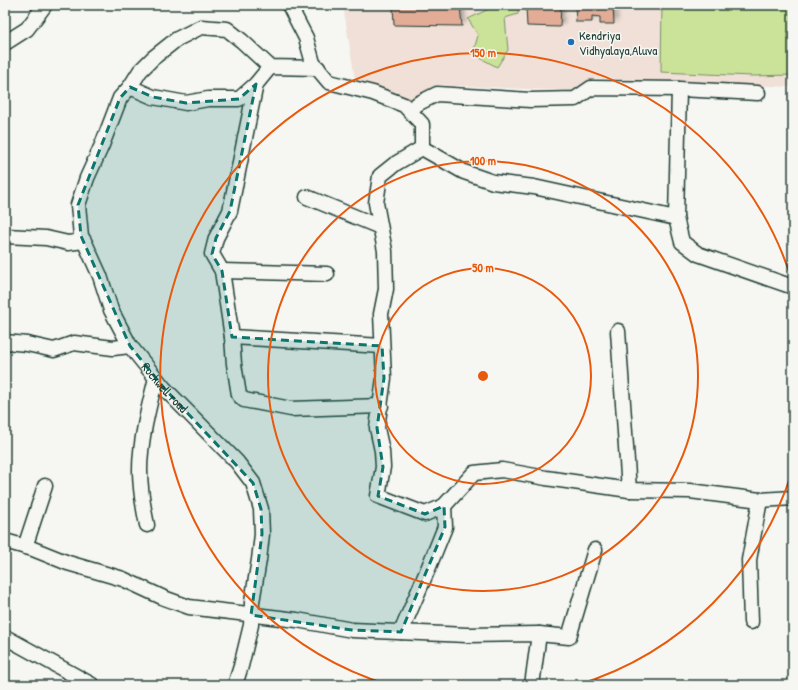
<svg xmlns="http://www.w3.org/2000/svg" width="798" height="690" viewBox="0 0 798 690" font-family="'Patrick Hand',sans-serif">
<style>
.built{fill:#f0e0d7}
.green{fill:#cbe398;stroke:#759066}
.building{fill:#e2ac97;stroke:#1f3d34;filter:url(#shadow)}
.lines{fill:none;stroke-linecap:round;stroke-linejoin:round}
.minor-casing{stroke:#1f3d34;stroke-width:17}
.minor{stroke:#f6f6f2;stroke-width:14}
.marked{fill:#0f766e;fill-opacity:0.2;stroke:#0f766e;stroke-width:3;stroke-dasharray:8 5;stroke-linejoin:round}
.ring{fill:none;stroke:#e8590c;stroke-width:2}
.poi-dot{fill:#1f6fb2;stroke:#f6f6f2;stroke-width:1.5}
.labels{text-anchor:middle;dominant-baseline:central;stroke-width:3;stroke-linejoin:round;paint-order:stroke}
.poi-label{font-size:13px;fill:#1f3d34;stroke:#f6f6f2;text-anchor:start}
.street-label{font-size:13px;fill:#1f3d34;stroke:#f6f6f2}
.centre{fill:#e8590c;stroke:#f6f6f2;stroke-width:2}
.ring-label{font-size:12px;text-anchor:middle;font-weight:bold;fill:#e8590c;stroke:#f6f6f2;stroke-width:3;stroke-linejoin:round;paint-order:stroke}
</style>
<defs>
<filter id="shadow"><feDropShadow dx="3.5" dy="-3.5" stdDeviation="2" flood-color="#0004"/></filter>
</defs>
<rect width="100%" height="100%" fill="#f6f6f2"/>
<filter id="ink" filterUnits="userSpaceOnUse"><feTurbulence type="fractalNoise" baseFrequency=".025" numOctaves="2"/><feDisplacementMap in="SourceGraphic" scale="8" xChannelSelector="R" yChannelSelector="G"/><feConvolveMatrix kernelMatrix="1 2 1 2 8 2 1 2 1" color-interpolation-filters="sRGB"/></filter>
<g filter="url(#ink)">
<path class="built" d="M 343,5 L 793,5 L 793,87 L 596,78 L 572,91 L 437,85 L 409,99 L 355,79 Z"/>
<path class="green" d="M 497,5 L 519,5 L 518,14 L 505,18 L 508,50 L 497,67 L 473,54 L 478,35 L 468,19 Z
M 662,5 L 793,5 L 793,75 L 752,76 L 661,72 Z"/>
<path class="building" d="M 393,5 L 460,5 L 462,26 L 394,25 Z
M 538,5 L 561,5 L 560,27 L 527,26 L 526,7 Z
M 575,5 L 613,5 L 614,24 L 600,24 L 600,17 L 592,16 L 592,22 L 576,22 Z"/>
<g class="lines">
<g class="minor-casing">
<g id="minor">
<path d="M 289,5 L 306,38 L 313,63 L 329,82 L 373,93 L 404,105 L 422,124 L 422,148 L 395,164 L 380,176 L 376,203 L 385,251 L 386,289 L 381,314 L 384,378 L 377,428 L 382,451 L 383,467 L 378,496 L 425,514 L 444,506 L 445,527 L 428,569 L 401,632"/>
<path d="M 5,43 L 27,29 L 45,5"/>
<path d="M 270,67 L 242,41 L 227,29 L 201,27 L 177,39 L 153,58 L 140,71 L 130,87 L 153,97 L 186,103 L 208,99 L 239,99 L 256,84 L 270,67 L 318,68"/>
<path d="M 256,84 L 230,211 L 216,238 L 212,254 L 222,271 L 232,337 L 234,364 L 239,395 L 244,400 L 291,409 L 381,406"/>
<path id="s1" d="M 130,87 L 120,98 L 102,145 L 87,178 L 78,205 L 81,236 L 86,245 L 100,276 L 111,310 L 130,346 L 164,388 L 237,462 L 253,483 L 261,509 L 262,534 L 259,560 L 252,602 L 251,625 L 241,666 L 235,685"/>
<path d="M 679,89 L 676,218 L 682,242 L 698,254 L 793,287"/>
<path d="M 409,110 L 419,103 L 437,94 L 530,100 L 575,99 L 591,88 L 679,89 L 758,93"/>
<path d="M 422,148 L 464,172 L 493,182 L 534,187 L 676,218"/>
<path d="M 307,197 L 380,227"/>
<path d="M 5,236 L 46,238 L 68,243 L 84,241"/>
<path d="M 222,271 L 327,274"/>
<path d="M 618,331 L 629,490"/>
<path d="M 232,337 L 382,346"/>
<path d="M 5,342 L 27,344 L 54,350 L 74,343 L 113,348 L 130,346"/>
<path d="M 444,506 L 474,473 L 502,470 L 546,478 L 629,490 L 690,491 L 760,500 L 793,498"/>
<path d="M 147,525 C 143,506 140,488 140,470 C 140,440 149,406 156,378"/>
<path d="M 5,541 L 33,549 L 68,563 L 123,579 L 164,598 L 189,607 L 297,620 L 352,630 L 467,635 L 539,634 L 569,637 L 595,550"/>
<path d="M 25,547 L 45,486"/>
<path d="M 751,622 L 749,560 L 760,500"/>
<path d="M 5,637 L 92,685"/>
<path d="M 532,685 L 539,634"/>
</g>
</g>
<use href="#minor" class="minor"/>
</g>
</g>
<path class="marked" d="M 256,84 L 230,211 L 216,238 L 212,254 L 222,271 L 232,337 L 382,346 L 384,378 L 377,428 L 383,467 L 378,496 L 425,514 L 444,506 L 445,527 L 401,632 L 352,630 L 251,615 L 262,534 L 261,509 L 253,483 L 164,388 L 130,346 L 81,236 L 78,205 L 120,98 L 130,87 L 153,97 L 186,103 L 239,99 Z"/>
<g class="ring">
<circle cx="483" cy="376" r="108"/>
<circle cx="483" cy="376" r="215"/>
<path d="M793 468A323 323 0 0 1 577 685M389 685A323 323 0 1 1 793 284"/>
</g>
<circle class="poi-dot" cx="571" cy="42" r="4"/>
<g class="labels">
<g class="poi-label">
<text x="579" y="35">Kendriya<tspan x="579" dy="15">Vidhyalaya,Aluva</tspan></text>
</g>
<g class="street-label">
<text stroke="none"><textPath href="#s1" startOffset="336">Rockwell road</textPath></text>
</g>
</g>
<circle cx="483" cy="376" r="6" class="centre"/>
<g class="ring-label">
<text x="483" y="57">150 m</text>
<text x="483" y="165">100 m</text>
<text x="483" y="272">50 m</text>
</g>
<rect width="798" height="690" fill="none" stroke="#f6f6f2" stroke-width="20"/>
<rect x="10" y="10" width="778" height="670" fill="none" stroke="#1f3d34" stroke-width="1.5" filter="url(#ink)"/>
</svg>
